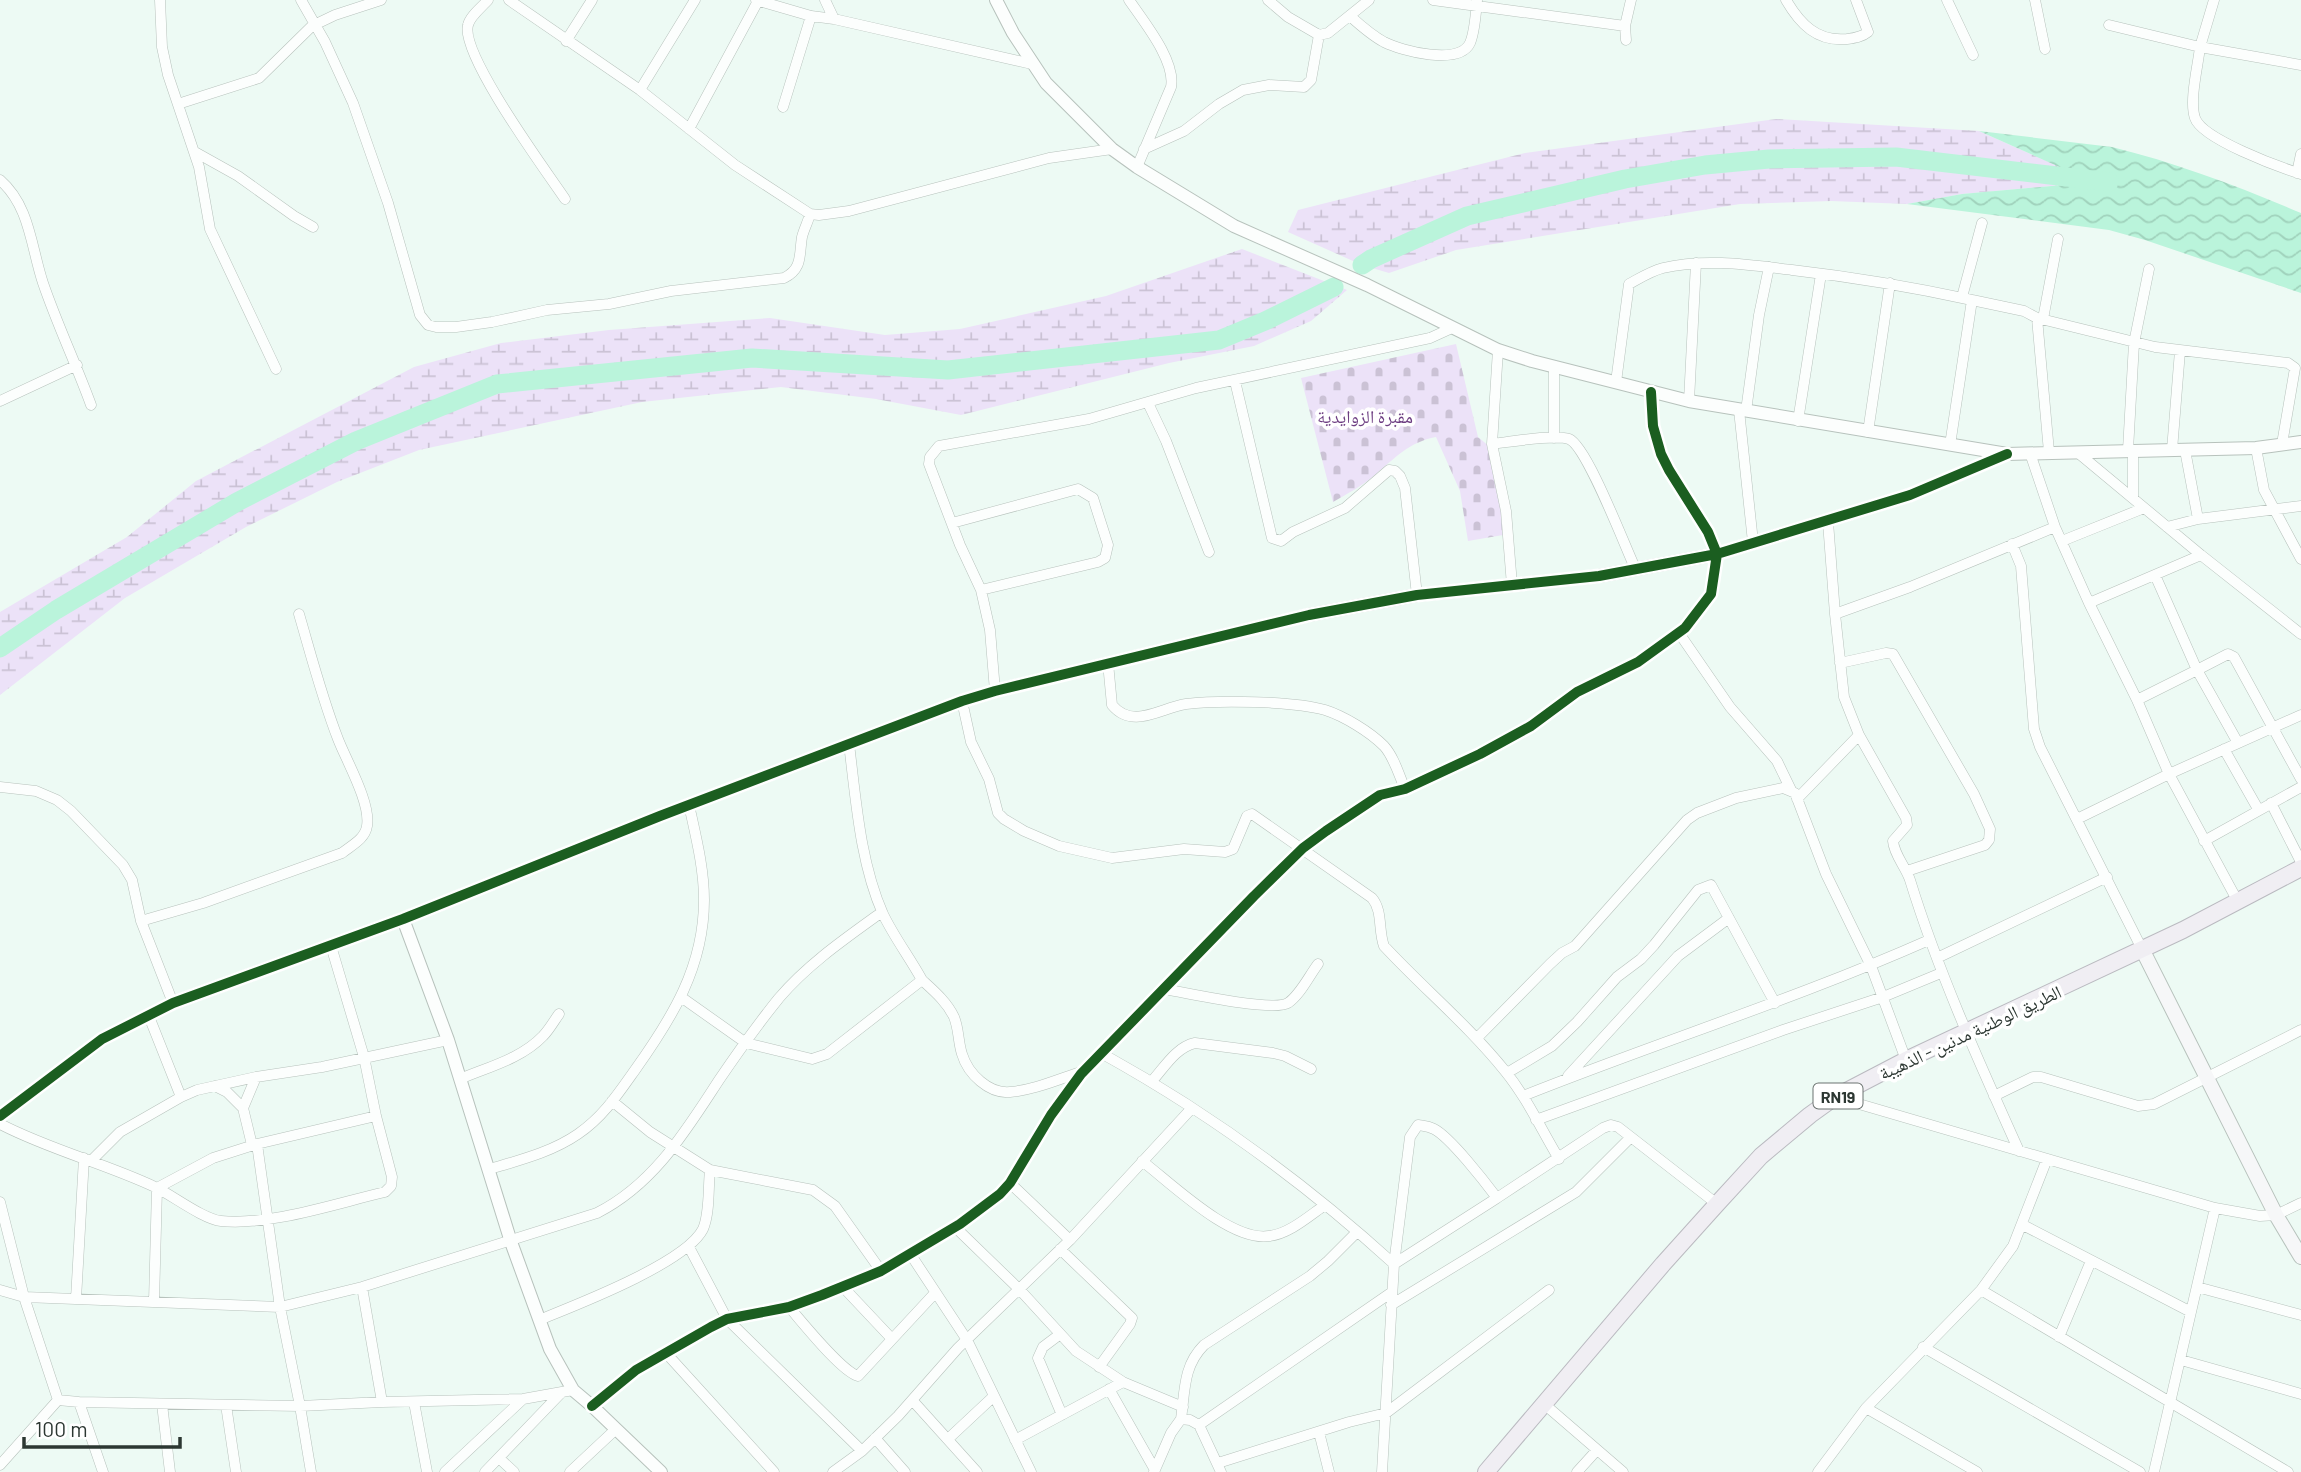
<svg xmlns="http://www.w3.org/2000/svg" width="2301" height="1472" viewBox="0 0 2301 1472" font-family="Barlow,'Noto Naskh Arabic',sans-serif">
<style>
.wetland{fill:url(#wetland-marsh)}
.cemetery{fill:url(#cemetery-stones)}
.water{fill:url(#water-waves)}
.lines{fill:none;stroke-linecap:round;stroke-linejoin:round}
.river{stroke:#baf4db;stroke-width:19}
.minor-casing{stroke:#b7c2bc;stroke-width:11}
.tertiary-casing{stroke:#b7c2bc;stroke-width:14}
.secondary-casing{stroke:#b7c2bc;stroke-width:16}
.primary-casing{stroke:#babac0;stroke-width:18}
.minor{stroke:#fcfefd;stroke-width:10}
.tertiary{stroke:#fcfefd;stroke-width:12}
.secondary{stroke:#f6f7f8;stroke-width:14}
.primary{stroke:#f0eef3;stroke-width:16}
.cycleway-casing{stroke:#fff;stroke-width:15}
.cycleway{stroke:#1b5e20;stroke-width:10}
.labels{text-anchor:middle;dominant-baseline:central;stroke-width:7;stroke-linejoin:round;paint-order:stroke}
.shield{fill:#fff;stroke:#6b7370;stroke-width:2}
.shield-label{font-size:16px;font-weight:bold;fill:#2c3732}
.park-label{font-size:18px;fill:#6d3e82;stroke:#fff}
.street-label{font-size:18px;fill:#2c3732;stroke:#fff}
</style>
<defs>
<pattern id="wetland-marsh" width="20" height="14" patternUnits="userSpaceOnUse" patternTransform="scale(1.75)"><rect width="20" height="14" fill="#ece2f8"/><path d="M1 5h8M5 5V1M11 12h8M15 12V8" fill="none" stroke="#cbc2d5"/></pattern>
<pattern id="cemetery-stones" width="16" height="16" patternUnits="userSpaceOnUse" patternTransform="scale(1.75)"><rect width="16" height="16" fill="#ece2f8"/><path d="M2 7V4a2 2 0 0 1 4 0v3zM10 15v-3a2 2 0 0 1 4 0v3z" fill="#cbc2d5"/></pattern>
<pattern id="water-waves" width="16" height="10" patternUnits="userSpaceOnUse" patternTransform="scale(1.75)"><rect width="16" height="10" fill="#baf4db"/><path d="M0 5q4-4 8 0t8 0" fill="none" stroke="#a0d2bc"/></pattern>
</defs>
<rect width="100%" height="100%" fill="#edfaf4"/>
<path class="wetland" d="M 1776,119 L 1979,131 L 2085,178 L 2063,185 L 1962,194 L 1907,204 L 1831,201 L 1740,204 L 1456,250 L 1389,273 L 1362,265 L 1288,232 L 1298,210 L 1525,153 Z
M 1242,249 L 1347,290 L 1311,321 L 1254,346 L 1169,363 L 961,415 L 876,399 L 781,387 L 642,402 L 419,450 L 337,482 L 246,527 L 125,598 L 0,695 L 0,612 L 127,537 L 196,481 L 414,367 L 501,343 L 609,330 L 770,318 L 885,335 L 960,329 L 1106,296 Z"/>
<path class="cemetery" d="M 1456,344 L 1478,437 L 1490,447 L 1502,498 L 1503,535 L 1468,541 L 1460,491 L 1436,437 C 1409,442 1395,458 1375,475 C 1362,486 1347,494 1333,502 L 1301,378 Z"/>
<path class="water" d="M 1979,131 L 2112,147 C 2177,163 2240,187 2301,213 L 2301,293 L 2145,240 L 2109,230 L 1907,204 L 1962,194 L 2063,185 L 2084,178 Z"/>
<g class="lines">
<path class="river" d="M 1362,265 L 1371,259 L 1467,216 L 1625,179 L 1705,165 L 1769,159 L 1896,157 L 2109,182
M 0,648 L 56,610 L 237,502 L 356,441 L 497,384 L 752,358 L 948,370 L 1219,340 L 1265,321 L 1334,287"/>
<g class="minor-casing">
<path id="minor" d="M 160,0 L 162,47 L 168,75 L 199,167 L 210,229 L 276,369
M 301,0 L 325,42 L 353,103 L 388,203 L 420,315 L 428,325 L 436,327 L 456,327 L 492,322 L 547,310 L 609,304 L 671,291 L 784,278 C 803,269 799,254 802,237 C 804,229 808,222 810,214
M 488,0 C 482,7 470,16 468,25 C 460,54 546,171 565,199
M 509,0 L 640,90 L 735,165 L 804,210 L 810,214 L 819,215 L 849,211 L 1049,158 L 1112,149
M 756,0 L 811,16 L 834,19 L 1032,64
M 825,0 L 834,19
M 1129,0 C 1144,22 1176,61 1171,87 L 1137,167
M 1268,0 L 1288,17 L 1319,35 L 1328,33 L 1369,0
M 1433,0 L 1625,26
M 1786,0 C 1800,24 1817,42 1847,39 C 1855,38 1862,37 1868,32 L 1856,0
M 1947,0 L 1973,55
M 2035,0 L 2045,49
M 2214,0 L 2200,47 L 2301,65
M 1350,16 C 1360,25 1371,35 1384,42 C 1402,51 1459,66 1470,43 C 1475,31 1476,12 1477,0
M 2109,25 L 2200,47 C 2198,66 2189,101 2195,118 C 2202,139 2279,167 2301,174
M 1626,40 L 1625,26 L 1631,0
M 566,41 L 592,0
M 640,90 L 695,0
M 178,104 L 259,78 L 312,26 L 335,15 L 381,0
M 783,107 L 811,16
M 689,129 L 758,1
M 1144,149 L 1184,131 L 1219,104 L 1243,90 L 1269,85 L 1304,87 L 1311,80 L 1319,35
M 195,152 L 238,176 L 294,216 L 313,227
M 2297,173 L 2301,154
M 0,180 C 30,206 31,247 43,283 C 57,324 76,364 91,405
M 1962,297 L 1982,223
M 2037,318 L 2049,452
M 2043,319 L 2058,239
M 1498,350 L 1492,444 L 1506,511 L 1512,585
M 1235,381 L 1272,538 L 1281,541 L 1293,532 L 1345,508 L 1389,470 L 1395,471 L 1400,476 L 1405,488 L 1417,595
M 1616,382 L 1629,284 C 1640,278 1651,271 1663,268 C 1705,258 1750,265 1792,270 C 1853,277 1912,287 1972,300
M 0,401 L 77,365
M 1689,401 L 1696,263
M 1148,403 L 1166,441 L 1209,552
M 1739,410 L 1753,542
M 1746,411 L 1759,315 L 1769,267
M 1798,421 L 1821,274
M 1868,432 L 1890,283
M 1554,438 L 1554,366
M 1492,444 C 1509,442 1555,434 1569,439 C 1587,446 1625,547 1636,570
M 1950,445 L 1972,300 L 2024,311 L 2037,318 L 2155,347 L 2288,363 L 2295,368 L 2282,444
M 2256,448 L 2264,490 L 2301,559
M 2128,450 L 2134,343 L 2149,269
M 2133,450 L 2133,498
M 2172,450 L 2180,351
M 2185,450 L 2198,519
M 2077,452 L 2201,555 L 2301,634
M 2030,453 L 2055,527 L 2089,603 L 2137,700 L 2169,774 L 2237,900
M 1828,522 L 1835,614 L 1844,697 L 1859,735 L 1906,818 L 1907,825 L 1893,841 C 1894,855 1906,867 1910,880 C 1939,974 1979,1062 2019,1151
M 952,523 L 1078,489 L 1093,498 L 1108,545 L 1105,558 L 1098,562 L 981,590
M 2167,527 L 2198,519 L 2301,506
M 2062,541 L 2144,508
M 2012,544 L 2021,566 L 2034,729 L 2040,747 L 2142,949
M 2155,575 L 2197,670 L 2228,654 L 2234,657 L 2301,779
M 2089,603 L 2201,555
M 1835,614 L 1910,587 L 2055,527
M 1679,633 L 1730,707 L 1777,761 L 1791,790
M 1108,663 L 1112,705 C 1133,730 1160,708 1186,704 C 1219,700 1293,701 1325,710 C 1344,716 1370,732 1384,746 C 1394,757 1399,775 1405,789
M 1840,663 L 1886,653 L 1893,654 L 1974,794 L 1990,829 L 1989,840 L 1985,845 L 1907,871
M 995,691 L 990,630 L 981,590 L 960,545 L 929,464 L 930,457 L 939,446 L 1089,419 L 1196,388 L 1430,338 L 1452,328
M 2137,700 L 2197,670 L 2238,743
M 962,701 L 971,742 L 989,779 L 998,813 L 1004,819 L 1024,831 L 1059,846 L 1112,858 L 1184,849 L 1225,852 L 1233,849 L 1247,816 L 1252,814 L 1372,898 C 1383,911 1378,930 1384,946 C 1424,989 1468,1025 1505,1071 C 1527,1098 1541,1129 1559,1159
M 2224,749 L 2258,809
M 0,787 L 36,791 L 57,800 L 71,811 L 123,865 L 132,880 L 141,921 L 173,1003
M 1797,799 L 1859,735
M 2271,803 L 2301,862
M 2077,819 L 2169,774 L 2301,715
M 2204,841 L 2301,787
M 141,921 L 203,903 L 342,853 C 352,845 365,839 367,826 C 371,803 346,760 338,739 C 322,698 311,655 299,614
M 1937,958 L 2107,877
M 922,980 C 934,991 947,1002 954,1017 C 959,1029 958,1042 962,1054 C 968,1074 989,1094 1010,1092 C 1035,1090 1061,1078 1084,1071
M 1165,989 C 1187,993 1273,1012 1288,1003 C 1300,995 1309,976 1318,964
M 681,997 L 746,1043 L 812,1059 L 827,1054 L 922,980 C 910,958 894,937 883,914 C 860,862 856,800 849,744
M 148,1014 L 181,1097
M 1477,1038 L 1550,964 L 1562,953 L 1575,946 L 1687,820 L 1697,813 L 1736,798 L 1783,788 L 1795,793 L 1826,874 L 1871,966 L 1906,1060
M 1101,1053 C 1206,1111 1305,1183 1394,1264 L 1382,1472
M 1507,1073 L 1552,1046 L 1577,1022 L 1617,977 L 1641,959 L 1654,945 L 1698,890 L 1711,885 L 1775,1003
M 1568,1076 L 1678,956 L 1729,918
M 460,1079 C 488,1067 521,1059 543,1036 C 549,1030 554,1021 559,1014
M 1152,1081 C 1164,1068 1176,1047 1195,1043 L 1273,1053 L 1285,1056 L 1311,1069
M 215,1086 L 227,1092 L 243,1108
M 1523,1096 C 1658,1042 1796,999 1929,940
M 1994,1096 L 2033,1077 L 2041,1077 L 2138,1106 L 2154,1104 L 2301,1030
M 1835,1097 L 2215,1208 L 2260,1216 L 2276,1215 L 2301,1203
M 612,1101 L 650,1132 L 710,1170 L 813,1190 L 835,1206 L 881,1271
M 1536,1120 L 1783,1030 L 1883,997 L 1941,973
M 0,1124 C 50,1150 104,1163 155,1187 C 172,1195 203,1219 221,1221 C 270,1226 337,1203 385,1192 L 391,1186 L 392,1177 L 376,1116 L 364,1057 L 331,946
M 1418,1125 C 1424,1126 1428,1126 1434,1129 C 1450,1137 1485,1182 1497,1198 L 1394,1264 L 1410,1137 Z
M 257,1144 L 280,1307 L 300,1406 L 311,1472
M 252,1145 L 243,1108 L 256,1077
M 92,1160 L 120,1132 L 181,1097 L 197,1090 L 256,1077 L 322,1067 L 448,1040
M 1142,1161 C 1172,1184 1231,1242 1269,1236 C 1289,1234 1309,1216 1325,1205
M 490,1169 C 520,1160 552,1152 578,1134 C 603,1117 618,1094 635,1070 C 672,1018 704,967 704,900 C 704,868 696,837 689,805
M 1010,1183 L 1070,1240
M 1497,1198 L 1603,1128 L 1611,1125 L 1618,1127 L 1717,1204
M 0,1202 L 24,1297 L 58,1400
M 2023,1225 L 2191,1312
M 955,1227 L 1019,1289 L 1076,1351 L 1123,1382 L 1183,1407
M 689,1247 L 727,1319 L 862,1451
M 1060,1249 L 1132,1318 L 1130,1324 L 1099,1367
M 911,1255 L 967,1340 L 1031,1472
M 362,1287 L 382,1402
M 843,1287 L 892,1339
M 2197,1287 L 2301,1315
M 0,1290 L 24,1297 L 280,1307 L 362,1287 L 597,1213 C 654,1184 685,1132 719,1080 C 738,1052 758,1024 779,998 C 808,964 846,938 882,912
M 1981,1290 L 2288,1472
M 76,1299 L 84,1158
M 154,1302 L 157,1188 L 213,1158 L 257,1144 L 376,1116
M 1391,1305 L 1576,1192 L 1630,1138
M 789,1307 C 803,1323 841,1371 858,1376 L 935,1293
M 539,1320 C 576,1305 686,1263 703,1229 C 710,1213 708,1188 710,1170
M 1059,1335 L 1043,1347 L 1038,1358 L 1062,1415
M 2059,1337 L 2091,1261
M 1923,1347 L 2140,1472
M 666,1353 L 774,1472
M 2181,1360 L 2301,1394
M 1109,1389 L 1155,1470
M 58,1400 L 79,1402 L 300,1406 L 382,1402 L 523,1399 L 573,1390
M 913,1401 L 977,1472
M 79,1402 L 103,1472
M 414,1402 L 427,1472
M 1543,1403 L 1623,1472
M 162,1404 L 170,1472
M 226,1405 L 236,1472
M 592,1406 L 636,1370 L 711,1327 L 727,1319 L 789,1307 L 822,1295 L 881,1271 L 960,1224 L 1000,1194 L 1010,1183 L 1051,1115 L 1081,1074 L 1254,896 L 1303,848 L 1326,831 L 1380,795 L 1405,789 L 1480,754 L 1531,726 L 1577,692 L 1638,662 L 1685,628 L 1711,594 L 1717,554 L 1708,532 L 1669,470 L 1661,454 L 1653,426 L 1651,392
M 1866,1408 L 1977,1472
M 1181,1419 C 1185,1391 1183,1366 1204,1345 L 1310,1276 L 1328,1261 L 1357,1232
M 1199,1425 L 1392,1292
M 1319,1432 L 1329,1472
M 875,1438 L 905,1472
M 948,1439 L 994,1396
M 1015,1440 L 1123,1382
M 499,1458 L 514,1472
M 1218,1463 L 1349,1422 L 1386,1413 L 1549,1290
M 0,1465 L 58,1400
M 445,1472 L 523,1399
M 485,1472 L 561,1393
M 570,1472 L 616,1429
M 833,1472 L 862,1451 L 898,1416 L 958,1348 L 1070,1240 L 1192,1108
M 1154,1472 L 1171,1433 L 1181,1419 L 1190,1420 L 1199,1425 L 1221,1472
M 1577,1472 L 1597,1450
M 1818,1472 L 1866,1408 L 1981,1290 L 2013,1246 L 2047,1159
M 2154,1472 L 2215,1208"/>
</g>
<g class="tertiary-casing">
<path id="tertiary" d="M 996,0 L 1013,33 L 1046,83 L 1112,149 L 1137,167 L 1234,226 L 1367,285 L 1498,350 L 1532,361 L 1689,401 L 2007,454 L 2256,448 L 2301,442
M 403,919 L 448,1040 L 511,1242 L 550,1349 L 573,1390 L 592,1406 L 661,1472
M 0,1116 L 102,1039 L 173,1003 L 403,919 L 660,816 L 962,701 L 995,691 L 1309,615 L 1417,595 L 1599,576 L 1717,554 L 1910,495 L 2007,454"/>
</g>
<g class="secondary-casing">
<path id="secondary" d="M 2142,949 L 2276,1215 L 2301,1257"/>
</g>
<g class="primary-casing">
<path id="primary" d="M 1486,1472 L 1663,1264 L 1717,1204 L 1761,1156 L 1810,1115 L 1835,1097 L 1906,1060 L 2183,930 L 2301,868"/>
</g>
<use href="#minor" class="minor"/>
<use href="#tertiary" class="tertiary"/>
<use href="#secondary" class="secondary"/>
<use href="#primary" class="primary"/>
<g class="cycleway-casing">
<path id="cycleway" d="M 0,1116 L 102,1039 L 173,1003 L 403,919 L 660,816 L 962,701 L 995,691 L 1309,615 L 1417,595 L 1599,576 L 1717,554 L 1910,495 L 2007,454
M 592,1406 L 636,1370 L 711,1327 L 727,1319 L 789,1307 L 822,1295 L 881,1271 L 960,1224 L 1000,1194 L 1010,1183 L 1051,1115 L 1081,1074 L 1254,896 L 1303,848 L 1326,831 L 1380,795 L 1405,789 L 1480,754 L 1531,726 L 1577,692 L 1638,662 L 1685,628 L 1711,594 L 1717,554 L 1708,532 L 1669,470 L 1661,454 L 1653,426 L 1651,392"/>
</g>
<use href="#cycleway" class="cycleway"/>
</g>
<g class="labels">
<rect class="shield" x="1813.5" y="1083.5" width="49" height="25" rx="5"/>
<g class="shield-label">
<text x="1838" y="1096">RN19</text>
</g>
<g class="park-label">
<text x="1365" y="416">مقبرة الزوايدية</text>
</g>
<g class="street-label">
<text transform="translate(1970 1032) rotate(-25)">الطريق الوطنية مدنين - الذهيبة</text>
</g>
</g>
<path d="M24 1437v10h156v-10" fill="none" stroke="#2c3732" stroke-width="3.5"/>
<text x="35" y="1437" font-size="21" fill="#2c3732" stroke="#ffffff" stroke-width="5" paint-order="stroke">100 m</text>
</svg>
